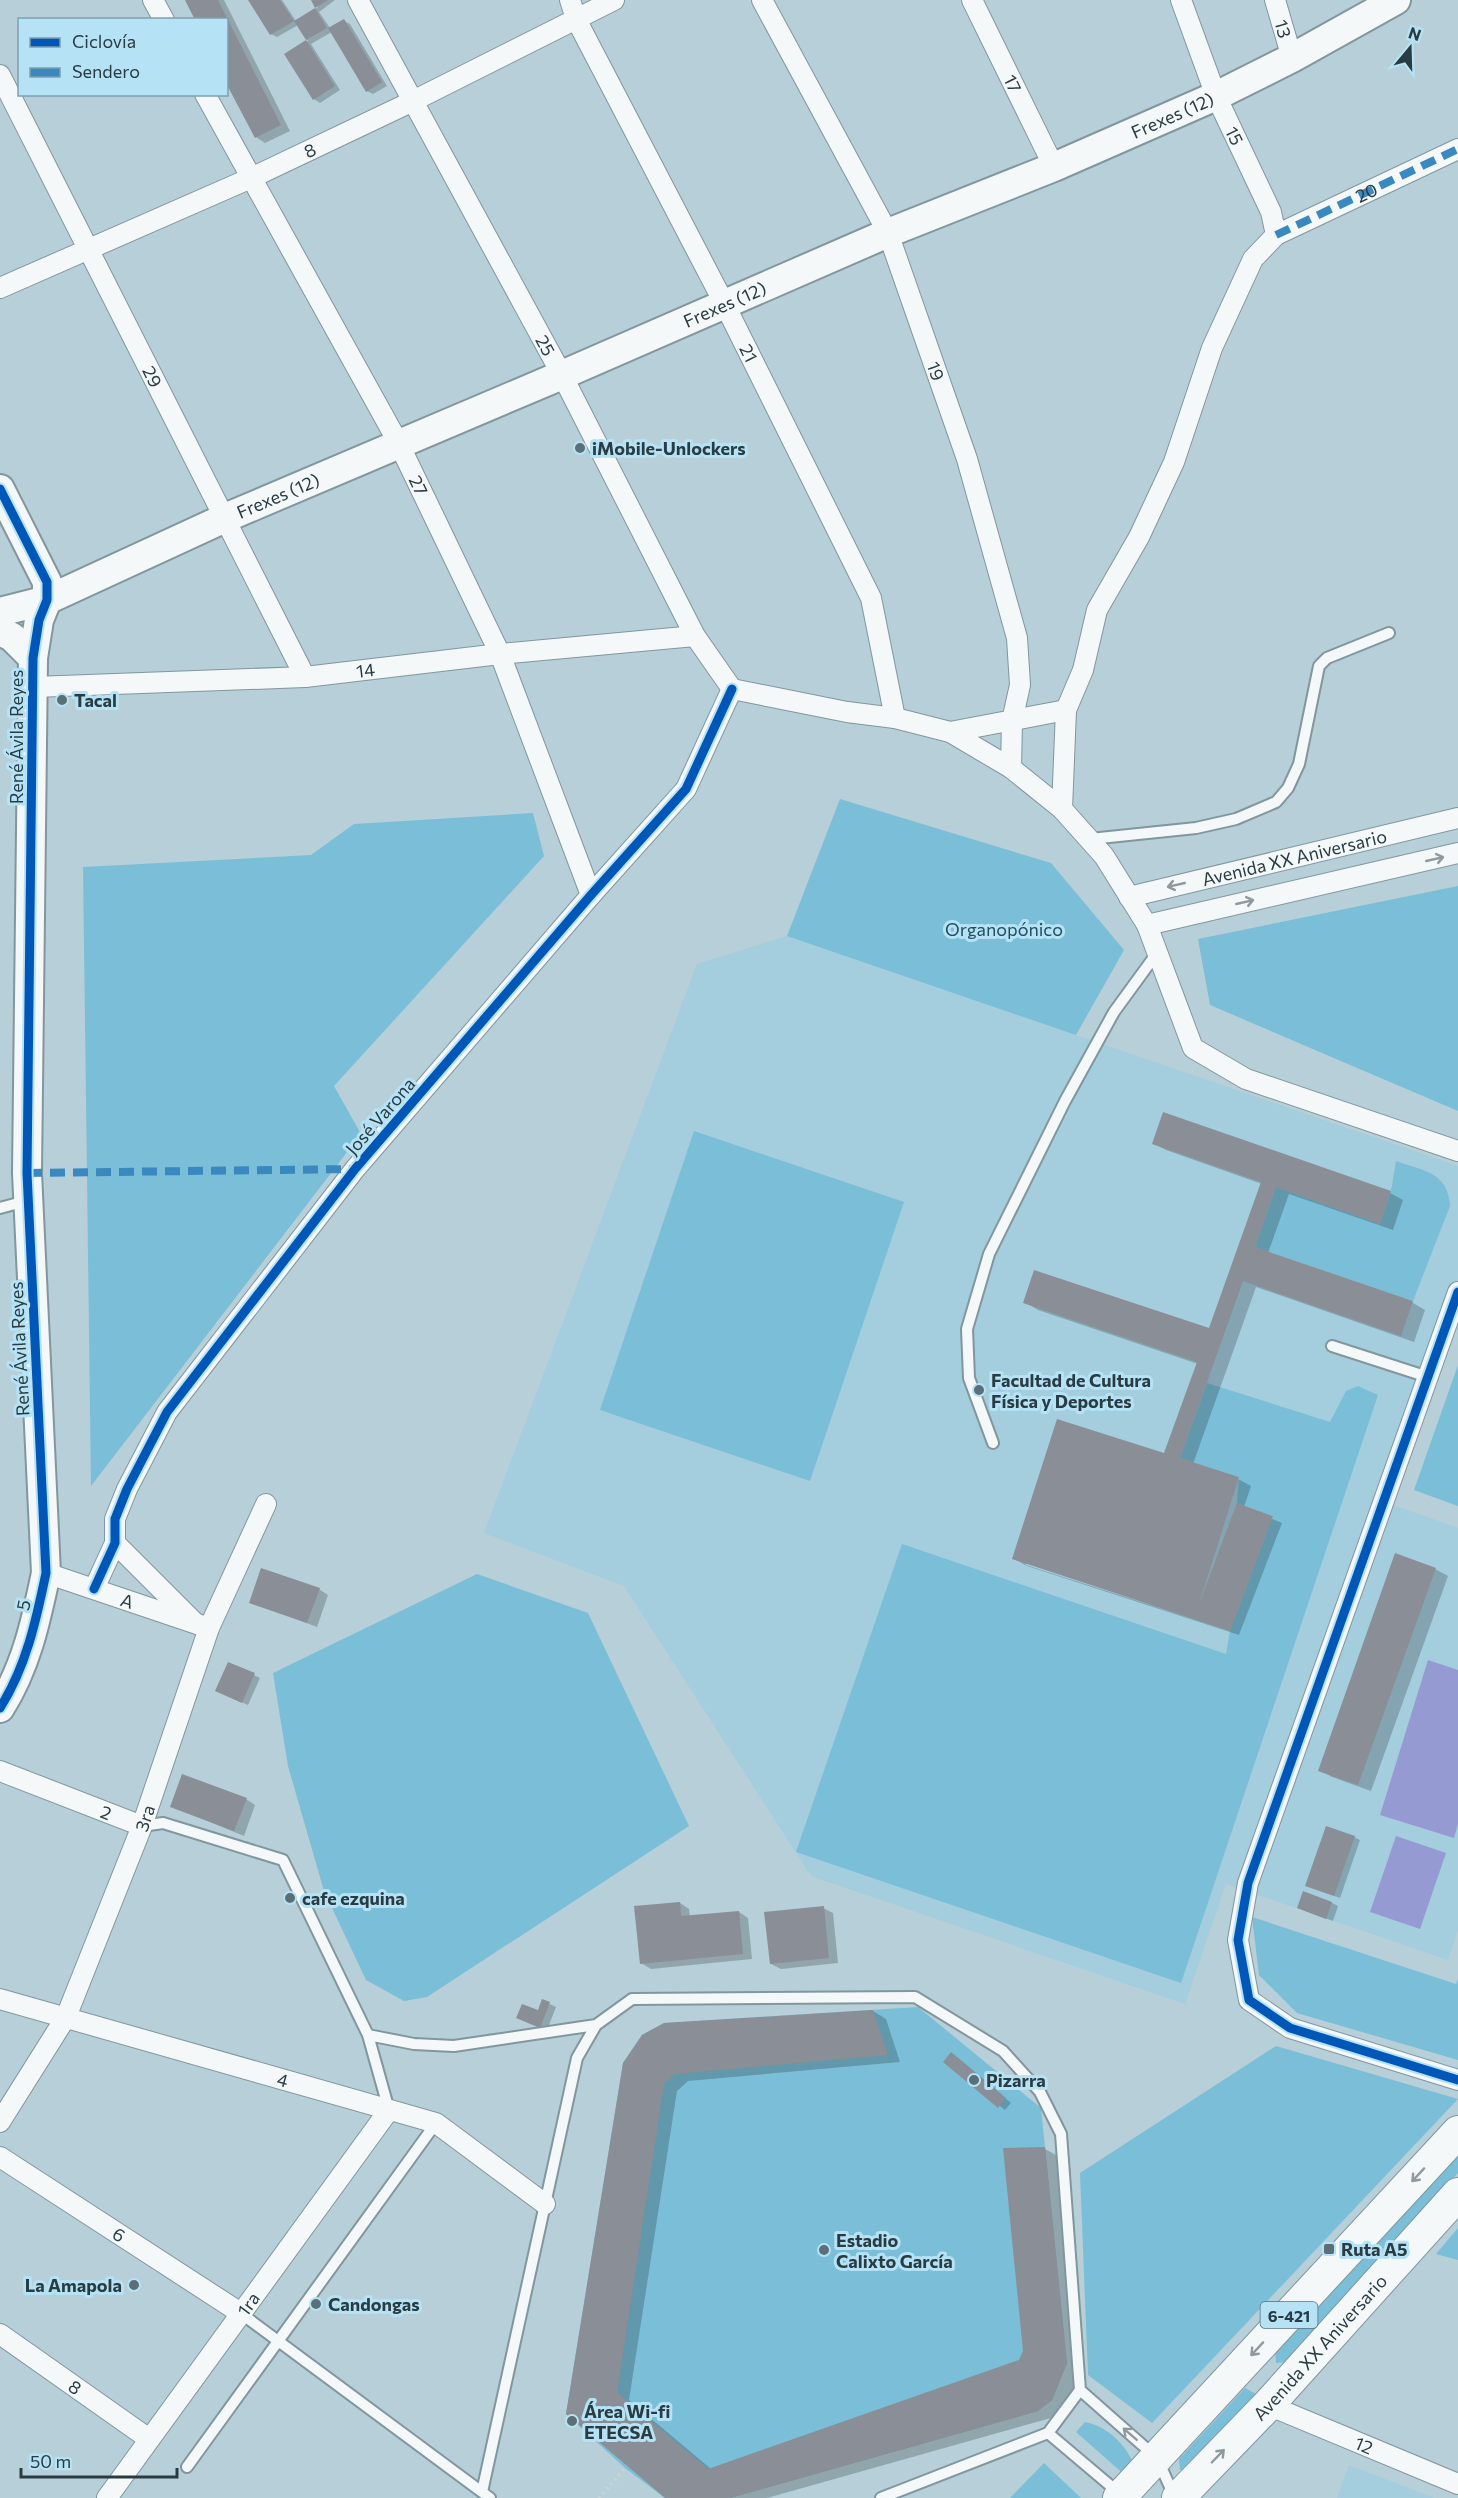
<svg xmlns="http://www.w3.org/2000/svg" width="1458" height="2498" viewBox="0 0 1458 2498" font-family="Commissioner,sans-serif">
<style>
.built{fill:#a4cddd}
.green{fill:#7bbed7}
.water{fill:#969ad3}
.shadow{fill:#0003;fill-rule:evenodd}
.building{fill:#8a8e96}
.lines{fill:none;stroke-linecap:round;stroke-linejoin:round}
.lane-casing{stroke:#82969d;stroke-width:14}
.street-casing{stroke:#82969d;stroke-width:22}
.secondary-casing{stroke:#82969d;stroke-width:32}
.primary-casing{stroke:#82969d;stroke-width:34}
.path{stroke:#ced5d8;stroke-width:4;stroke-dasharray:1.5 4.5;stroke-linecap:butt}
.lane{stroke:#f4f8f9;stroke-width:10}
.street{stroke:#f4f8f9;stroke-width:20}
.secondary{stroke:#f4f8f9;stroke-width:28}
.primary{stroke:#f4f8f9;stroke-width:32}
.quiet{stroke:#3988c0;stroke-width:8;stroke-dasharray:15 8;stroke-linecap:butt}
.cycleway-casing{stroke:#b5e2f4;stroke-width:13}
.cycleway{stroke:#0057b8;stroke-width:9}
.oneway{stroke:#8f9a9e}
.poi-dot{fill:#5b6f78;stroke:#b5e2f4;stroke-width:2}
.labels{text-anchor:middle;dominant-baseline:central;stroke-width:6;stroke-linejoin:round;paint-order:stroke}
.shield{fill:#b5e2f4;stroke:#546e78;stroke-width:1.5}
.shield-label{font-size:16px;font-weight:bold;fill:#2a3c43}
.street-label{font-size:18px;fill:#2a3c43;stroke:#b5e2f4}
.poi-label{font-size:18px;font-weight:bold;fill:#2a3c43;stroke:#b5e2f4;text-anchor:start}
.park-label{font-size:18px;fill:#214f5f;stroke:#b5e2f4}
</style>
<rect width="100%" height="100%" fill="#b6cfd9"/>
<path class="built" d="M 787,936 L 1458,1166 L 1458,1278 L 1382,1501 L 1458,1528 L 1458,1930 L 1448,1960 L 1226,1884 L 1185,2004 L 811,1876 L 624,1586 L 484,1533 L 697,964 Z
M 1349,2465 L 1434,2498 L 1337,2498 Z"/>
<path class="green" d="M 840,799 L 1051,863 L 1124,950 L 1076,1035 L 787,936 Z
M 533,813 L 544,856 L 334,1086 L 361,1134 L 91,1486 L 83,867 L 311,855 L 354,824 Z
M 1458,886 L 1458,1111 L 1210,1005 L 1198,939 Z
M 694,1131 L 904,1202 L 810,1481 L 600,1410 Z
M 1396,1161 C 1424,1171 1448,1172 1450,1206 L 1413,1301 L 1255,1247 L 1276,1187 L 1380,1224 L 1391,1191 Z
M 1458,1365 L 1458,1506 L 1414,1490 Z
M 1207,1383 L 1330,1422 L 1346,1391 L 1358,1386 L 1378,1395 L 1181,1983 L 796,1852 L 902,1544 L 1226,1654 L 1230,1631 L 1273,1516 L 1237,1503 L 1239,1477 L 1180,1458 Z
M 477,1574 L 588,1613 L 689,1826 L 427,1997 L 404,2001 L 366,1980 L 324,1891 L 288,1766 L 273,1673 Z
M 1252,1917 L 1456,1984 L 1458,1979 L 1458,2060 L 1297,2013 L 1259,1975 Z
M 918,2007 L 1041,2108 L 1067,2363 L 1052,2400 L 1038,2411 L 730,2498 L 665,2498 L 625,2468 L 566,2414 L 623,2063 L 642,2035 L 664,2023 Z
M 1276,2046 L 1458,2099 L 1152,2423 L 1088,2375 L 1080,2173 Z
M 1458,2152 L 1458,2173 L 1286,2362 L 1276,2363 L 1275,2349 Z
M 1458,2228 L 1458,2260 L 1436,2254 Z
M 1245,2388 L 1258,2395 L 1188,2469 L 1180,2470 L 1179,2459 Z
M 1085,2422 C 1107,2426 1127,2445 1134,2466 L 1127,2477 L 1076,2432 Z
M 1044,2463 L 1081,2498 L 1010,2498 Z"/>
<path class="water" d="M 1428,1660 L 1458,1670 L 1458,1824 L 1454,1838 L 1380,1815 Z
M 1396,1836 L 1446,1853 L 1420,1929 L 1370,1912 Z"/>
<path class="shadow" d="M 186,0 L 224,0 L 290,131 L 265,143 L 256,137 L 226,20 Z
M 249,0 L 282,0 L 296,21 L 318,7 L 312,0 L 335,0 L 319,12 L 330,28 L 344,21 L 350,24 L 387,86 L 373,94 L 367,91 L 332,32 L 311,44 L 340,90 L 320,103 L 314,99 L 286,55 L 308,41 L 298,25 L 277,37 L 271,34 Z
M 1153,1143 L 1390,1193 L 1403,1200 L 1393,1230 L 1289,1194 L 1268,1253 L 1413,1303 L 1425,1310 L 1414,1342 L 1256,1287 L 1193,1464 L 1238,1479 L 1251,1486 L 1244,1507 L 1282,1523 L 1239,1635 L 1027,1566 L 1014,1559 L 1165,1455 L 1198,1364 L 1038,1310 L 1025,1302 L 1210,1330 L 1262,1184 L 1166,1150 ZM 1026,1562 L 1201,1621 L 1026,1565 Z
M 1435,1569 L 1448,1576 L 1371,1791 L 1332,1777 L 1319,1770 Z
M 319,1589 L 328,1595 L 317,1627 L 251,1602 Z
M 254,1675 L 260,1678 L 248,1705 L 223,1694 Z
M 246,1799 L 255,1805 L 244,1836 L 171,1806 Z
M 1354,1837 L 1360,1840 L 1340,1898 L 1313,1888 Z
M 680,1903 L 689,1909 L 690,1917 L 739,1912 L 748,1918 L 752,1959 L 651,1969 L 641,1963 Z
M 1332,1903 L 1338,1906 L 1333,1921 L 1305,1911 Z
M 823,1908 L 833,1913 L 838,1963 L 781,1969 L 771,1964 Z
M 543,2001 L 556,2007 L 547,2030 L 524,2021 L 539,2011 Z
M 873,2011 L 886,2019 L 900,2062 L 688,2081 L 677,2091 L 629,2400 L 711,2469 L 1020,2361 L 1025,2351 L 1045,2149 L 1058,2156 L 1080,2371 L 1065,2407 L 1051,2418 L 767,2498 L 667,2498 L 567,2413 L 624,2064 Z
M 957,2057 L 1011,2103 L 1005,2110 L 945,2061 Z"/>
<path class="building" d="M 185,0 L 218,0 L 281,125 L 255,138 L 226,83 L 226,20 L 195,20 Z
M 248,0 L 280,0 L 294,21 L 270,35 Z
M 311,0 L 328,0 L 315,8 Z
M 315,8 L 327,28 L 306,40 L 294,21 Z
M 344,19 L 382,82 L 366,92 L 328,28 Z
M 306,40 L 335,86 L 313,100 L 284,54 Z
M 1163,1112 L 1391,1191 L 1380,1224 L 1276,1187 L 1255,1247 L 1413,1301 L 1401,1336 L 1243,1281 L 1180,1458 L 1239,1477 L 1198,1607 L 1237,1503 L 1273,1516 L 1230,1631 L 1012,1559 L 1057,1419 L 1164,1453 L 1197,1362 L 1023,1303 L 1034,1270 L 1209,1328 L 1261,1182 L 1152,1144 Z
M 1395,1553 L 1436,1568 L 1358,1785 L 1318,1771 Z
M 261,1568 L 320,1588 L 307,1623 L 249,1603 Z
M 228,1662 L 255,1673 L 242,1703 L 215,1691 Z
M 182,1774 L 247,1798 L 234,1831 L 170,1807 Z
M 1326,1826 L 1355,1836 L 1334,1896 L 1305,1886 Z
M 1303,1891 L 1332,1902 L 1326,1919 L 1297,1908 Z
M 680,1902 L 681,1916 L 739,1911 L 743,1954 L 640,1964 L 634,1906 Z
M 824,1906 L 829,1958 L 770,1964 L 764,1912 Z
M 542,1999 L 550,2002 L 540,2028 L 516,2018 L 522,2004 L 538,2010 Z
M 873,2010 L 888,2055 L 675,2074 L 664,2084 L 617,2392 L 708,2469 L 1019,2360 L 1023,2351 L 1003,2148 L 1045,2147 L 1067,2363 L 1052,2400 L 1038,2411 L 730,2498 L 665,2498 L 566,2414 L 623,2063 L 642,2035 L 664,2023 Z
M 951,2052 L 1006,2098 L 998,2108 L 943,2062 Z"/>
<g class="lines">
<g class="lane-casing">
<path id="lane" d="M 1090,839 L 1196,828 L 1236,819 L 1276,802 L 1288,788 L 1299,764 L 1319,666 L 1327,658 L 1389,633
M 0,1208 L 26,1201
M 1332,1346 L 1428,1377
M 993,1443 L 969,1378 L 967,1329 L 989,1254 L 1065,1101 L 1114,1012 L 1157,953
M 142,1826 L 163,1823 L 283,1860 L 368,2035 L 389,2110
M 368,2035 L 414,2044 L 454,2046 L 596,2025
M 239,2312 L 490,2498
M 1080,2390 L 1157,2458 L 1175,2498
M 1048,2433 L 1119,2493
M 187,2467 L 436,2123
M 482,2492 L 577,2058 L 596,2025 L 632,1999 L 915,1997 L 1003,2051 L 1040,2092 L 1061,2134 L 1080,2390 L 1048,2433 L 881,2498"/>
</g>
<g class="street-casing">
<g id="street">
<path d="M 153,0 L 164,20"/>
<path id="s1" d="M 358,0 L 562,375 L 695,636 L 732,689"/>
<path id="s2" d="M 570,0 L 576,19 L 724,303 L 871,598 L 895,718"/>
<path id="s3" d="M 762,0 L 888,233 L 967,459 L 1017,638 L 1020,685 L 1012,721 L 1011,768"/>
<path id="s4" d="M 972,0 L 1054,167"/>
<path id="s5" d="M 1181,0 L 1216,96 L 1271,212 L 1276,235"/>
<path id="s6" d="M 1275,0 L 1292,58"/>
<path id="s7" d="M 0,75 L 305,677"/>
<path id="s8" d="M 205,94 L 399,444 L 500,654 L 591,895"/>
<path id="s9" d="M 0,288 L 251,178 L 411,102 L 614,0"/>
<path id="s10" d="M 34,687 L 305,677 L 500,654 L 695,636"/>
<path d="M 732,689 L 847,712 L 895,718 L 950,732 L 1011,768 L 1062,809 L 1104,856 L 1147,925 L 1193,1048 L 1246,1079 L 1458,1151"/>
<path d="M 950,732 L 1066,710"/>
<path d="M 1062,809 L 1066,710 L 1083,670 L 1097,610 L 1139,537 L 1174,462 L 1212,348 L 1253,259 L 1276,235 L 1458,149"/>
<path id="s11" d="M 1129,897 L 1458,818"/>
<path d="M 1147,925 L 1458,853"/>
<path d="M 1458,1292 L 1248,1883 L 1238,1940 L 1249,2000 L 1290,2028 L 1458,2080"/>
<path d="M 115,1543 L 193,1621"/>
<path id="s12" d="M 46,1573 L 209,1628"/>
<path d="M 94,1589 L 115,1543 L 115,1519 L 127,1489 L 167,1412 L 355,1169 L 591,895 L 686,789 L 732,689"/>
<path id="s13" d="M 0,1771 L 142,1826"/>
<path id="s14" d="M 0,1999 L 436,2123 L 545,2204"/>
<path id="s15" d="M 0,2122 L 66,2017 L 142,1826 L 209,1628 L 266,1504"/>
<path id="s16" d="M 0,2157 L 239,2312"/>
<path id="s17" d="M 0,2334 L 149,2439"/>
<path id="s18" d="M 1268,2405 L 1458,2484"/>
<path id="s19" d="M 107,2498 L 389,2110"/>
</g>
</g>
<g class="secondary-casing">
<g id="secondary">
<path d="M 0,489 L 47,582 L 47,600 L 39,620 L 33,658 L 27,1173 L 46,1573 C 36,1621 26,1667 0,1708"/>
<path id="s20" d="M 0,612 L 47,600 L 225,518 L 562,375 L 888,233 L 1054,167 L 1216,96 L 1292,58 L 1396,0"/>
<path d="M 0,631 L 12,637 L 33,658"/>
</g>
</g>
<g class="primary-casing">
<g id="primary">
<path d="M 1119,2498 L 1458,2132"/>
<path id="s21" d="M 1178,2498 L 1268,2405 L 1458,2194"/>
</g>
</g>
<path class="path" d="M 599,2498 L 625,2468"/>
<use href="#lane" class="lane"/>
<use href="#street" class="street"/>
<use href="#secondary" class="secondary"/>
<use href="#primary" class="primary"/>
<g class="quiet">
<path id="s22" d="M 1276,235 L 1458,149"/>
<path d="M 27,1173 L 355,1169"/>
</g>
<g class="cycleway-casing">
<path id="cycleway" d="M 0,489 L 47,582 L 47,600 L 39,620 L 33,658 L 27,1173 L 46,1573 C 36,1621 26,1667 0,1708
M 1458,1292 L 1248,1883 L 1238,1940 L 1249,2000 L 1290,2028 L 1458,2080
M 94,1589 L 115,1543 L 115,1519 L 127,1489 L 167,1412 L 355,1169 L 591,895 L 686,789 L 732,689"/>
</g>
<use href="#cycleway" class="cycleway"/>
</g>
<defs><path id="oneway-shaft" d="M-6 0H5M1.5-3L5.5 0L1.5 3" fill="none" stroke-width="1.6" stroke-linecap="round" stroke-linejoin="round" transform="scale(1.5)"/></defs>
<g class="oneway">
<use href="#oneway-shaft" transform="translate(1435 859) rotate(-13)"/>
<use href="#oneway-shaft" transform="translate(1176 885) rotate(167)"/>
<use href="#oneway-shaft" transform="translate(1245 902) rotate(-13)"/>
<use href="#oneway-shaft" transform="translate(1418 2175) rotate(133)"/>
<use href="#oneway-shaft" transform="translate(1257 2349) rotate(133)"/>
<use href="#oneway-shaft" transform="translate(1130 2434) rotate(-139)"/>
<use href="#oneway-shaft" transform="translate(1218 2456) rotate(-46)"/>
</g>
<g class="poi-dot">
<circle cx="580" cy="448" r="6"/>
<circle cx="62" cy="700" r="6"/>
<circle cx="979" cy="1390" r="6"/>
<circle cx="290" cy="1898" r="6"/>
<circle cx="974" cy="2080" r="6"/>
<rect x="1323" y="2243" width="12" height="12" rx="3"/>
<circle cx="824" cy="2250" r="6"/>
<circle cx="134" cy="2285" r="6"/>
<circle cx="316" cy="2304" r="6"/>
<circle cx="572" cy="2421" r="6"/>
</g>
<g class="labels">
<rect class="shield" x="1260.5" y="2302" width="57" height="26" rx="4.5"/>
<g class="shield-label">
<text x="1289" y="2315">6-421</text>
</g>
<g class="street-label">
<text stroke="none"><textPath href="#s6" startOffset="30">13</textPath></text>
<text stroke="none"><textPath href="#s4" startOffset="93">17</textPath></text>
<text stroke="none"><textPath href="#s20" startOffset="1274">Frexes (12)</textPath></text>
<text stroke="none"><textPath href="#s5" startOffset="146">15</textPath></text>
<text stroke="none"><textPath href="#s9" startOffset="339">8</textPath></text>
<text stroke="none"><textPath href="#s22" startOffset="100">20</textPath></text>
<text stroke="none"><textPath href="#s20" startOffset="788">Frexes (12)</textPath></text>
<text stroke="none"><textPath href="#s1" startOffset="393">25</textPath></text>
<text stroke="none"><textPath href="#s2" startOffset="396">21</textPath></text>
<text stroke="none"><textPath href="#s3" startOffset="411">19</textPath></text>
<text stroke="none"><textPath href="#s7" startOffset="338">29</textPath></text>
<text stroke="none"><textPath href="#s8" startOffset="446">27</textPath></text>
<text stroke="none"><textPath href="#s20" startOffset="302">Frexes (12)</textPath></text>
<text stroke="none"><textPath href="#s10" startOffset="332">14</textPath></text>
<text transform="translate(16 737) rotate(-90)">René Ávila Reyes</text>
<text stroke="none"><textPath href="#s11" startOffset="170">Avenida XX Aniversario</textPath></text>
<text transform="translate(380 1116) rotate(-49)">José Varona</text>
<text transform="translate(19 1349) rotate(-93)">René Ávila Reyes</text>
<text stroke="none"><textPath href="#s12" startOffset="86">A</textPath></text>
<text transform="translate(23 1605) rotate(-78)">5</text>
<text stroke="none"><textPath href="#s13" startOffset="114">2</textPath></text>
<text stroke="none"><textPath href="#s15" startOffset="338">3ra</textPath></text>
<text stroke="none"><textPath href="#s14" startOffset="294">4</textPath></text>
<text stroke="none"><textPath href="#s16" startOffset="142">6</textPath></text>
<text stroke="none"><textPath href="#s19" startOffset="240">1ra</textPath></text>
<text stroke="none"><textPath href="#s21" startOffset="207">Avenida XX Aniversario</textPath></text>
<text stroke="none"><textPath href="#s17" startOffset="92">8</textPath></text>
<text stroke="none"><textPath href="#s18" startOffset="104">12</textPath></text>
</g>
<g class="poi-label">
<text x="592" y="448">iMobile-Unlockers</text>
<text x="74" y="700">Tacal</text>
<text x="991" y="1380">Facultad de Cultura<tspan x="991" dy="21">Física y Deportes</tspan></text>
<text x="302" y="1898">cafe ezquina</text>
<text x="986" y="2080">Pizarra</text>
<text x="836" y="2240">Estadio<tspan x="836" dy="21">Calixto García</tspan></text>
<text x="1341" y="2249">Ruta A5</text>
<text x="122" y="2285" text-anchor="end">La Amapola</text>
<text x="328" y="2304">Candongas</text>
<text x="584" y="2411">Área Wi-fi<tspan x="584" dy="21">ETECSA</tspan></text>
</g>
<g class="park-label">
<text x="1004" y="929">Organopónico</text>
</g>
</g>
<rect x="18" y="18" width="210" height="78" fill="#b5e2f4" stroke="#7da0ad" stroke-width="1.5"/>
<rect x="30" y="38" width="30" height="9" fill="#0057b8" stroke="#7da0ad" stroke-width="1.5"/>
<text x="72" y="48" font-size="18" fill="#2a3c43">Ciclovía</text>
<rect x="30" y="68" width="30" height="9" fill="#3988c0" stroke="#7da0ad" stroke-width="1.5"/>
<text x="72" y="78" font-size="18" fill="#2a3c43">Sendero</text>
<g transform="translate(1410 48) rotate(19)" stroke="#b5e2f4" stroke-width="4.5" paint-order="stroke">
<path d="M0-4.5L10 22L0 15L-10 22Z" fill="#2a3c43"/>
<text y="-9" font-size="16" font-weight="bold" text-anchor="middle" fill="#2a3c43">N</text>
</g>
<path d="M21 2468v9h156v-9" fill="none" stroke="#2a3c43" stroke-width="3"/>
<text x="30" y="2468" font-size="18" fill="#2a3c43" stroke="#b5e2f4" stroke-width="4.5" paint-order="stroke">50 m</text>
</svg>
